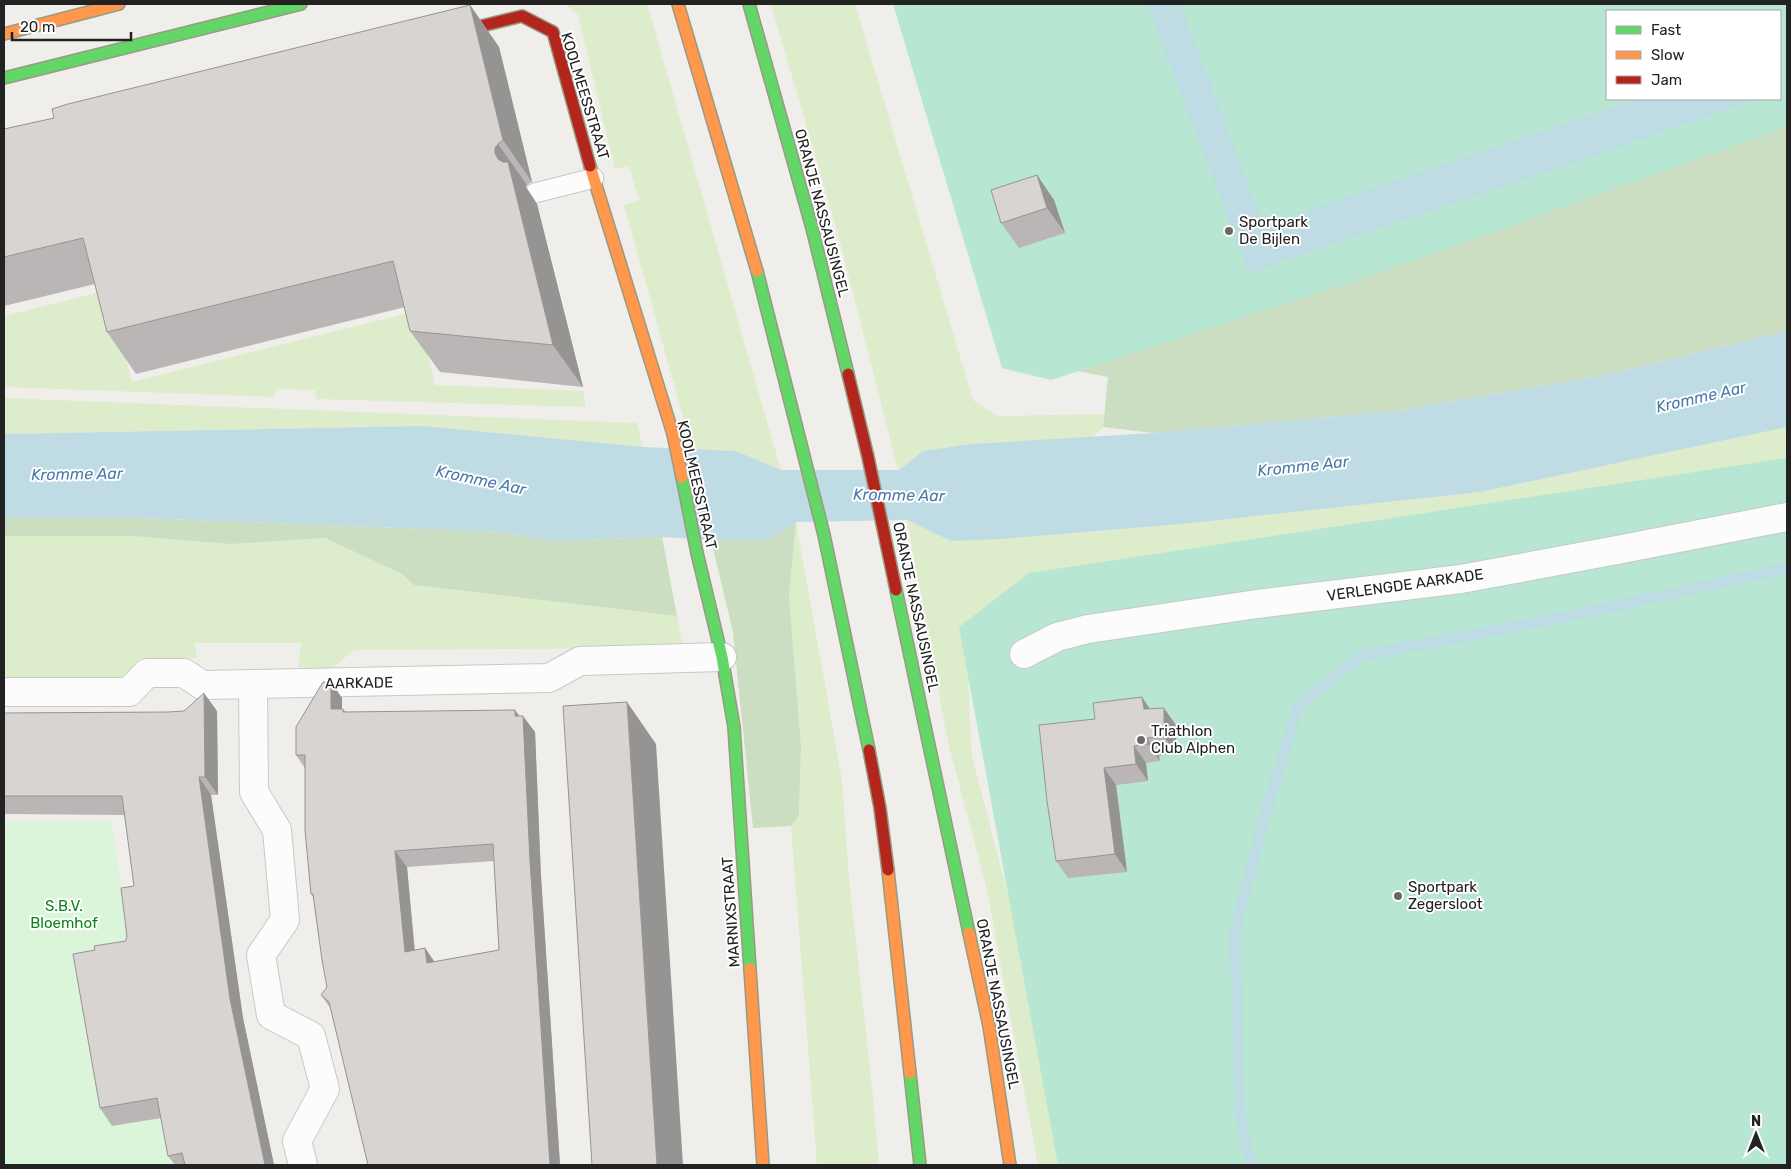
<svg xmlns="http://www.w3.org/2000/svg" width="1791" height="1169" viewBox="0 0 1791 1169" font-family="Rubik,sans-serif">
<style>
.grass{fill:#ddeccb}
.forest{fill:#cbdec1}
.park{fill:#daf5da}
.pitch{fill:#b7e6d2;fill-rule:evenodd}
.water{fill:#bfdbe3}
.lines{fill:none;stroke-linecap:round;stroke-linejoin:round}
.stream{stroke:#bfdbe3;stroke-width:11}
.lane-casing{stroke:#c9c8c7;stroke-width:21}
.street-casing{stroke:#c9c8c7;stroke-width:30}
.fast-casing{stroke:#999a82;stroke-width:14}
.slow-casing{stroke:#999a82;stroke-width:14}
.jam-casing{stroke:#999a82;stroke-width:14}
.lane{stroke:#fdfcfc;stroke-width:19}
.street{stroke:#fdfcfc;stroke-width:28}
.fast{stroke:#63d668;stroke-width:11}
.slow{stroke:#ff974d;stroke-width:11}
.jam{stroke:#b3261e;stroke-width:11}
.wall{fill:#b9b6b5;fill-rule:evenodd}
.shaded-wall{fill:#969493}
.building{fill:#d7d4d2;stroke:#969493;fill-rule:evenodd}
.poi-dot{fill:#6a6968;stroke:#fff;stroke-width:2}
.labels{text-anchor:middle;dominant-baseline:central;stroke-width:4;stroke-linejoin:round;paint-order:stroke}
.street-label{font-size:15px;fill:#222;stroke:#fff}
.poi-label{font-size:15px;fill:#222;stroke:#fff;text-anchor:start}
.park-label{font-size:15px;fill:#0c8416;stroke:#fff}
.water-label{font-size:16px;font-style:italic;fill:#4a7aab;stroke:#fff}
</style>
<rect width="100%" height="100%" fill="#f0eeeb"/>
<path class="grass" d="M 566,4 L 647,4 L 781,470 L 736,451 L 692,449 L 624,205 L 639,200 L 629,166 L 615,169 L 578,15 Z
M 771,4 L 855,4 L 973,400 L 998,416 L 1104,414 L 1103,427 L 1092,437 L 971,444 L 923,451 L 900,478 L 838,234 Z
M 109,290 L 132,382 L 417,311 L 435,385 L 583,391 L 586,407 L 316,399 L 315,390 L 277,389 L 274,397 L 4,387 L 4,316 Z
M 4,398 L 637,423 L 643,447 L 424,426 L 4,434 Z
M 1787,427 L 1787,497 L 973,665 L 968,684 L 972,756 L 1003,876 L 1037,993 L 1110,1165 L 1038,1165 L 987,890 L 948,742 L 907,520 L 951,541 L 1002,539 L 1182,524 L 1480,492 Z
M 796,522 L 842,780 L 849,879 L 873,1097 L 879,1165 L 817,1165 L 791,826 L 799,815 L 801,746 L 789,596 Z
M 4,536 L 132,536 L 231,544 L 325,538 L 402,574 L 414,585 L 677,616 L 683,648 L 354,650 L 330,670 L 298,667 L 301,643 L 195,643 L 197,658 L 141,658 L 120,679 L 4,677 Z"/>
<path class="forest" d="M 1787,95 L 1787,331 L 1605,375 L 1394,411 L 1154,433 L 1103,427 L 1108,377 L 1016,359 L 1249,273 Z
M 4,518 L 142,518 L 503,532 L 554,541 L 662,537 L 677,616 L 414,585 L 402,574 L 325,538 L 231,544 L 132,536 L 4,536 Z
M 796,522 L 789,596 L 801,746 L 799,815 L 791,826 L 753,828 L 733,632 L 711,540 L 767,540 Z"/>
<path class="park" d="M 4,821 L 112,821 L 131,961 L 171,1165 L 4,1165 Z"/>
<path class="pitch" d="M 893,4 L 1787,4 L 1787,127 L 1365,278 L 1051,380 L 1002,368 ZM 1607,11 L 1780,11 L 1780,99 L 1607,99 Z
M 1787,458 L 1787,1165 L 1058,1165 L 959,627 L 1029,573 Z"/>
<path class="water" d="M 1147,4 L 1180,4 L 1264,226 L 1636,99 L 1759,99 L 1249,273 Z
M 1787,331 L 1787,427 L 1480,492 L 1182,524 L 1002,539 L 951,541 L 907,520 L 796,522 L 767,540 L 711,540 L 662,537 L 554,541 L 503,532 L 142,518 L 4,518 L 4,434 L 424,426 L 643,447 L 736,451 L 781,470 L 899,470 L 923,451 L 971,444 L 1154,433 L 1394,411 L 1605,375 Z"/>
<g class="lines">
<path class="stream" d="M 1251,1165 L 1240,1113 L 1235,930 L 1266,812 L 1298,706 L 1361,656 L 1565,617 L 1787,568"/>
<g class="lane-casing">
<path id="lane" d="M 535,193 L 594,178"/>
</g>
<g class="street-casing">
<path id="street" d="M 1024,654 L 1057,637 L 1088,629 L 1257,604 L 1461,579 L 1617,550 L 1787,517
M 253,685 L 254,792 L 277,830 L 285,920 L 261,955 L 271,1015 L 311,1036 L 325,1089 L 297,1141 L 303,1165
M 4,692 L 129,692 L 147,673 L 184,673 L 202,685 L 549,678 L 580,661 L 722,657"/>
</g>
<g class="fast-casing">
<path id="fast" d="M 749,4 L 812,228 L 848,374
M 4,78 L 301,4
M 757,271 L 824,535 L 869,750
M 682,477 L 697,553 L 722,657 L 734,727 L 750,969
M 896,590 L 969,933
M 910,1073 L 920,1165"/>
</g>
<g class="slow-casing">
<path id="slow" d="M 678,4 L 757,271
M 4,34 L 119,4
M 590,166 L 673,434 L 682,477
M 888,870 L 910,1073
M 969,933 L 989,1026 L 1010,1165
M 750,969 L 763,1165"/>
</g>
<g class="jam-casing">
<path id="jam" d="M 449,34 L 522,16 L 553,32 L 590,166
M 848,374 L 868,457 L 896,590
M 869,750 L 880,808 L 888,870"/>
</g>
<use href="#lane" class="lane"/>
<use href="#street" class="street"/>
<use href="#fast" class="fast"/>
<use href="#slow" class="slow"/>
<use href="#jam" class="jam"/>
</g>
<path class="wall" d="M 470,5 L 499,47 L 532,182 L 527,185 L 526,187 L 537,204 L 583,387 L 440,372 L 410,331 L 405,307 L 136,374 L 107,332 L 95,284 L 4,306 L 4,129 L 54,118 Z
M 1037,175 L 1054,200 L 1065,233 L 1019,248 L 1001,223 Z
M 331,682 L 342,698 L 342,709 L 343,709 L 346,712 L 519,716 L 535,732 L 541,877 L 560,1165 L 368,1165 L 331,1009 L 321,995 L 327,987 L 313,897 L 311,894 L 305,768 L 296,755 ZM 494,861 L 499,950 L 434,962 L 425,948 L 415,950 L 407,867 Z
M 1150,709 L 1176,725 L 1176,754 L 1159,756 L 1160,761 L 1146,763 L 1148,781 L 1116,785 L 1127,872 L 1068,878 L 1056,861 L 1095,719 Z
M 217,711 L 218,795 L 211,795 L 243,1018 L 274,1165 L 175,1165 L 168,1156 L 161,1118 L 112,1126 L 100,1108 L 95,950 L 126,941 L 127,937 L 134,886 L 125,815 L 4,814 L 4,713 L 168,712 Z"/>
<path class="shaded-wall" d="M 470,5 L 499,47 L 532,182 L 503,140 Z
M 498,144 L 527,185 L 526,187 L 537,204 L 583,387 L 553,345 L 498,159 L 495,153 L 495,148 Z
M 1037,175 L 1054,200 L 1065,233 L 1047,208 Z
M 331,682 L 342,698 L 342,725 L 331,709 Z
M 204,693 L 217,711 L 218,795 L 205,777 Z
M 1142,697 L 1154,715 L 1144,709 Z
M 627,702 L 656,744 L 683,1165 L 657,1165 Z
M 1164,708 L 1176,725 L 1176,754 L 1164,736 Z
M 515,710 L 524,722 L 523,716 L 535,732 L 541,877 L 560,1165 L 550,1165 Z
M 1147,738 L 1159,756 L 1160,761 L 1148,744 Z
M 1134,746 L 1146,763 L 1148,781 L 1136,764 Z
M 1104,768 L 1116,785 L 1127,872 L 1115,854 Z
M 199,777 L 211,795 L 243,1018 L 274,1165 L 265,1165 L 230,999 Z
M 395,851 L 407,867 L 416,968 L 405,952 Z
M 425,948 L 436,964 L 427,963 Z"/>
<path class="building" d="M 470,5 L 503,140 L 498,144 L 495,148 L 495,153 L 498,159 L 503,162 L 508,162 L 553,345 L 410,331 L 393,261 L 107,332 L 83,238 L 4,257 L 4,129 L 54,118 L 52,109 L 68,104 Z
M 1037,175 L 1047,208 L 1001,223 L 991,190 Z
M 323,682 L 331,682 L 331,709 L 343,709 L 343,712 L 515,710 L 515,716 L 523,716 L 530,861 L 550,1165 L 368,1165 L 329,1002 L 321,995 L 327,987 L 322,960 L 313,894 L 311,894 L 305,830 L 305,755 L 296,755 L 296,727 ZM 493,844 L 499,950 L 427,963 L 425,948 L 405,952 L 395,851 Z
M 204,693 L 205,777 L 199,777 L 230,999 L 265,1165 L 185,1165 L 182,1153 L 168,1156 L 157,1098 L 100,1108 L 73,954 L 95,950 L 94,946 L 126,941 L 126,938 L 127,937 L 121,888 L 134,886 L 122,796 L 4,796 L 4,713 L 168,712 L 184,711 Z
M 1142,697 L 1144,709 L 1164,708 L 1164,736 L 1147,738 L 1148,744 L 1134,746 L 1136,764 L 1104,768 L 1115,854 L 1056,861 L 1047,801 L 1039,725 L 1095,719 L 1093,703 Z
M 627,702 L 657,1165 L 592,1165 L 563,706 Z"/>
<g class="poi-dot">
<circle cx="1229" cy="231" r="5"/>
<circle cx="1141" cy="740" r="5"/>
<circle cx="1398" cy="896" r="5"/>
</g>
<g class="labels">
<g class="street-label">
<text transform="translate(585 96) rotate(73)">KOOLMEESSTRAAT</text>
<text transform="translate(822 213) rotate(75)">ORANJE NASSAUSINGEL</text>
<text transform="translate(697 485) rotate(77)">KOOLMEESSTRAAT</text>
<text transform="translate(1405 585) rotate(-8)">VERLENGDE AARKADE</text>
<text transform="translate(916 607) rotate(78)">ORANJE NASSAUSINGEL</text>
<text transform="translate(359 683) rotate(-1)">AARKADE</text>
<text transform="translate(731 912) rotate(-94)">MARNIXSTRAAT</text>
<text transform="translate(998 1004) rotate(79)">ORANJE NASSAUSINGEL</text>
</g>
<g class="poi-label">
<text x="1239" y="222">Sportpark<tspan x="1239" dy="17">De Bijlen</tspan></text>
<text x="1151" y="731">Triathlon<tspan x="1151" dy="17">Club Alphen</tspan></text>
<text x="1408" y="887">Sportpark<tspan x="1408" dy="17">Zegersloot</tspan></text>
</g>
<g class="park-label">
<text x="64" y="906">S.B.V.<tspan x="64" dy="17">Bloemhof</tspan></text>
</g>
<g class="water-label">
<text transform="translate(1701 397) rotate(-13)">Kromme Aar</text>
<text transform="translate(1303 466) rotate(-6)">Kromme Aar</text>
<text transform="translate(77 474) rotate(-1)">Kromme Aar</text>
<text transform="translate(481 480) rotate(12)">Kromme Aar</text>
<text transform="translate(899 495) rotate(1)">Kromme Aar</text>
</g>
</g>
<rect width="1791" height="1169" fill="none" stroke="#222222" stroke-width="10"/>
<rect x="1606" y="10" width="175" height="90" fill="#ffffff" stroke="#a7a7a7"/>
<rect x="1616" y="26" width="25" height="8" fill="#63d668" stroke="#a7a7a7"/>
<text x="1651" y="35" font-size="15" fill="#222222">Fast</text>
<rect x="1616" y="51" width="25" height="8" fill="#ff974d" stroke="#a7a7a7"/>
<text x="1651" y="60" font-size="15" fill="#222222">Slow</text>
<rect x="1616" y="76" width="25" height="8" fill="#b3261e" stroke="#a7a7a7"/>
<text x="1651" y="85" font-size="15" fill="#222222">Jam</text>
<g transform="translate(1756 1134)" stroke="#ffffff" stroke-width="4" paint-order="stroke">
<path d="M0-4L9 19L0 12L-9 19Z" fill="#222222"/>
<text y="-8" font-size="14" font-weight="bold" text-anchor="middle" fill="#222222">N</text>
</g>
<path d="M12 32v8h119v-8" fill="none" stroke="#222222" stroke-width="2.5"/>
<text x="20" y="32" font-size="15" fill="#222222" stroke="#ffffff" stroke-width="4" paint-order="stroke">20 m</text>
</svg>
